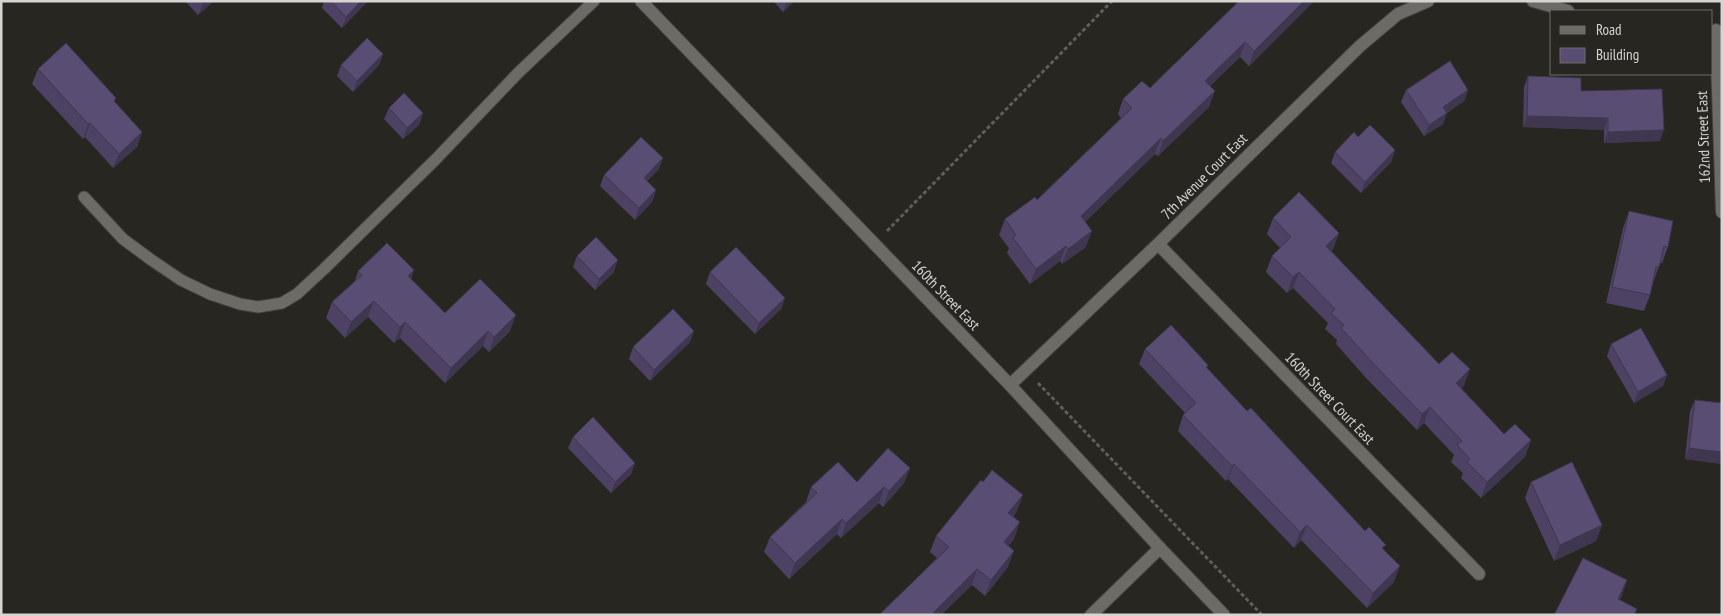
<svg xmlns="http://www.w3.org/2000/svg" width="1723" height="616" viewBox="0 0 1723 616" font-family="'PT Sans Narrow',sans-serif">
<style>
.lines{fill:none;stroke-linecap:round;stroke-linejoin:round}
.service-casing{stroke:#43423f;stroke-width:13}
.minor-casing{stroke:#43423f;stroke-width:14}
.tertiary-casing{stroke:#43423f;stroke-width:14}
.path{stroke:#5f5e59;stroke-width:3;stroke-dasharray:4 2.5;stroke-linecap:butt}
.service{stroke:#6d6b66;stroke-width:11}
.minor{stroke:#6d6b66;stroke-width:12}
.tertiary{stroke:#6d6b66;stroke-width:12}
.wall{fill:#4d4263}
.shaded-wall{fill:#3f3650}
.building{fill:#5a4d73;stroke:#3f3650}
.labels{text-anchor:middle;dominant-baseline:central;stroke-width:4;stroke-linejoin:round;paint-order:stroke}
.street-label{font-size:15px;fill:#d6d5d2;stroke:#272621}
</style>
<rect width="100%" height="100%" fill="#272621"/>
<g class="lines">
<g class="service-casing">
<path id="service" d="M 84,197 L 123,239 L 150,259 L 181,280 L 210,294 L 240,304 L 258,307 L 282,303 L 297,294 L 324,269 L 436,159 L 518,73 L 594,1"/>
</g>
<g class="minor-casing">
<path id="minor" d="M 1533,1 L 1568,11
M 1716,30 L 1722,212
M 1158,244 L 1479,574
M 1010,385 L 1158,244 L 1360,46 L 1398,14 L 1428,1
M 1091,615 L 1160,548"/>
</g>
<g class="tertiary-casing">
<path id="tertiary" d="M 641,1 L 1010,385 L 1160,548 L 1224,615"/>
</g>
<path class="path" d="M 887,231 L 1112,1
M 1038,383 L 1262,615"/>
<use href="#service" class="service"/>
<use href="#minor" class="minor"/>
<use href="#tertiary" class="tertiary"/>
</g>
<path class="wall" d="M 185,1 L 214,1 L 198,15 Z
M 324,1 L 368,1 L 342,28 L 322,8 Z
M 773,1 L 794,1 L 783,12 Z
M 1239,1 L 1314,1 L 1249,66 L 1240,57 L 1210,86 L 1209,107 L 1158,156 L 1155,154 L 1085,222 L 1086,247 L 1062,264 L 1060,261 L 1030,284 L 1007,253 L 1009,248 L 999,235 L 1005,219 L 1037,200 L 1121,118 L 1118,114 L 1123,99 L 1150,88 Z
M 383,54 L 379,65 L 353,92 L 337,76 L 341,65 Z
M 38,69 L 115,102 L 142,132 L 137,147 L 113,168 L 85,137 L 83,139 L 32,84 Z
M 1528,76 L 1581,91 L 1660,141 L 1604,143 L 1604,130 L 1523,127 L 1524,87 Z
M 1406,90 L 1468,90 L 1464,101 L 1447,113 L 1443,124 L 1424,136 L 1401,102 Z
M 389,108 L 423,113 L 419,125 L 403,139 L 384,119 Z
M 1358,137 L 1395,150 L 1391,162 L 1361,193 L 1331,163 L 1335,152 Z
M 659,169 L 647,181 L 656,190 L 652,202 L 635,220 L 600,186 L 604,175 Z
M 1629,211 L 1668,247 L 1662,263 L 1660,263 L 1653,283 L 1650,295 L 1644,311 L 1606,303 L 1623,228 Z
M 1273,218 L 1339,233 L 1333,249 L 1331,251 L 1439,364 L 1464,386 L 1461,388 L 1504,434 L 1531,440 L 1525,457 L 1481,498 L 1461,478 L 1463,473 L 1451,462 L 1454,455 L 1424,423 L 1417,430 L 1367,379 L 1336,344 L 1337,340 L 1325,329 L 1328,323 L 1293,288 L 1287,293 L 1266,272 L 1272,256 L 1280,248 L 1267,234 Z
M 577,256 L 614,272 L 595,290 L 573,267 Z
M 414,270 L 411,279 L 445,313 L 510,331 L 489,352 L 483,346 L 445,383 L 400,338 L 394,343 L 368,317 L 345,338 L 326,318 L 332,302 L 355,281 L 358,271 Z
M 710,272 L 785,298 L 781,309 L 755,334 L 706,284 Z
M 694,331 L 690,342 L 650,381 L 629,359 L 633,347 Z
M 1611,344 L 1667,375 L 1663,386 L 1634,403 L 1607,356 Z
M 1145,349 L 1208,365 L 1207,368 L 1247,411 L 1384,550 L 1394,582 L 1367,608 L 1301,540 L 1294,548 L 1228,479 L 1226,481 L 1178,431 L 1183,415 L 1185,413 L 1139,364 Z
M 1695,400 L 1722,403 L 1722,464 L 1685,459 L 1690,411 Z
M 573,437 L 635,463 L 631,474 L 611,493 L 568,448 Z
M 910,468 L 904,483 L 883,507 L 879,503 L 841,538 L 837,534 L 789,579 L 764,552 L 770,537 L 806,502 L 811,487 L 857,482 Z
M 1531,482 L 1602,525 L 1596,541 L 1554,561 L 1525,498 Z
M 1017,511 L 1013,517 L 1014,539 L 1008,546 L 1008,567 L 985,596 L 972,585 L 941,615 L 879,615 L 937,558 L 930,552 L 936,536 Z"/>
<path class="shaded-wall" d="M 204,1 L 214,1 L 198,15 Z
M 361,1 L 368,1 L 342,28 L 346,17 Z
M 787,1 L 794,1 L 783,12 Z
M 1304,1 L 1314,1 L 1249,66 L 1254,51 Z
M 1245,42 L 1240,57 L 1199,96 L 1205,81 Z
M 383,54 L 379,65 L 353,92 L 357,81 Z
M 1468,90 L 1464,101 L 1439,118 L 1443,107 Z
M 1215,91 L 1209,107 L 1158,156 L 1163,141 Z
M 423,113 L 419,125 L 403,139 L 407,128 Z
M 1447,113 L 1443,124 L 1424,136 L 1429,125 Z
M 1527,116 L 1608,118 L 1604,130 L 1523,127 Z
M 90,123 L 85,137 L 83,139 L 88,124 Z
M 1664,130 L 1660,141 L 1604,143 L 1608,132 Z
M 142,132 L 137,147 L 113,168 L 119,154 Z
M 1161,138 L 1155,154 L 1075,231 L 1081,216 Z
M 1395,150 L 1391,162 L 1361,193 L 1365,182 Z
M 663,158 L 659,169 L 639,189 L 644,178 Z
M 656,190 L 652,202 L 635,220 L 639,208 Z
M 1092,231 L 1086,247 L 1062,264 L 1068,249 Z
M 1339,233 L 1333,249 L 1320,262 L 1326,246 Z
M 1066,246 L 1060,261 L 1030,284 L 1036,269 Z
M 618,260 L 614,272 L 595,290 L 599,279 Z
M 414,270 L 408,286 L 408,276 Z
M 1299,272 L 1293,288 L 1287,293 L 1293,277 Z
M 785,298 L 781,309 L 755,334 L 759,323 Z
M 374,301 L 368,317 L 345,338 L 351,322 Z
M 516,315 L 510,331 L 489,352 L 494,337 Z
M 405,322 L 400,338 L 394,343 L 400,327 Z
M 488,331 L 483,346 L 445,383 L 451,368 Z
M 694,331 L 690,342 L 650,381 L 654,370 Z
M 1470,369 L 1464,386 L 1450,399 L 1456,383 Z
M 1667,375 L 1663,386 L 1634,403 L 1638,392 Z
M 1430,407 L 1424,423 L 1417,430 L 1422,414 Z
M 1531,440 L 1525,457 L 1481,498 L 1487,482 Z
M 1689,448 L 1722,452 L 1722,464 L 1685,459 Z
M 635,463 L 631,474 L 611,493 L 615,482 Z
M 1234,464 L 1228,479 L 1226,481 L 1232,466 Z
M 910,468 L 904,483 L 883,507 L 889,491 Z
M 884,487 L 879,503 L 841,538 L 846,523 Z
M 1023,495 L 1017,511 L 1002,529 L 1008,513 Z
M 842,519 L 837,534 L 789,579 L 795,563 Z
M 1020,522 L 1014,539 L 998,558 L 1004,542 Z
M 1307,525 L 1301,540 L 1294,548 L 1300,532 Z
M 1602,525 L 1596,541 L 1554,561 L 1560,545 Z
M 1014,551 L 1008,567 L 985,596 L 991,580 Z
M 1400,566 L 1394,582 L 1367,608 L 1373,593 Z
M 977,569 L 972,585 L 941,615 L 931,615 Z
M 1627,580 L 1622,596 L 1612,615 L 1618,599 Z"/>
<path class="building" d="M 331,1 L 361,1 L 346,17 Z
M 1239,1 L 1304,1 L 1254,51 L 1245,42 L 1205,81 L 1215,91 L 1163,141 L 1161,138 L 1081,216 L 1092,231 L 1068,249 L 1066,246 L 1036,269 L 1013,238 L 1016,235 L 1005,219 L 1035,197 L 1037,200 L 1132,108 L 1123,99 L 1142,81 L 1150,88 Z
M 367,38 L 383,54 L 357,81 L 341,65 Z
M 66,43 L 116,98 L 114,101 L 142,132 L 119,154 L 90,123 L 88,124 L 38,69 Z
M 1450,61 L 1468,90 L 1443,107 L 1447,113 L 1429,125 L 1406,90 Z
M 1528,76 L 1581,78 L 1581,91 L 1662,89 L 1664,130 L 1608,132 L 1608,118 L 1527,116 Z
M 404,93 L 423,113 L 407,128 L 389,108 Z
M 1370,125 L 1395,150 L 1365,182 L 1335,152 L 1354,132 L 1358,137 Z
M 641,137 L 663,158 L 644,178 L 656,190 L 639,208 L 604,175 Z
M 1299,192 L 1339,233 L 1326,246 L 1439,364 L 1452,352 L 1470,369 L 1456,383 L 1504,434 L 1515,424 L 1531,440 L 1487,482 L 1467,462 L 1470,459 L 1457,445 L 1462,441 L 1430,407 L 1422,414 L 1372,362 L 1341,328 L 1344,325 L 1331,313 L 1335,309 L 1299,272 L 1293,277 L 1272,256 L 1291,237 L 1273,218 Z
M 1629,211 L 1673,221 L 1668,247 L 1664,246 L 1659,267 L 1656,267 L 1650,295 L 1612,287 Z
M 596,237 L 618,260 L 599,279 L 577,256 Z
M 387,243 L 414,270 L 408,276 L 445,313 L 480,279 L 516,315 L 494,337 L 488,331 L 451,368 L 405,322 L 400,327 L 374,301 L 351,322 L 332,302 L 362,275 L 358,271 Z
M 736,247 L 785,298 L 759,323 L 710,272 Z
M 673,309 L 694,331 L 654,370 L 633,347 Z
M 1171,325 L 1208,365 L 1206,367 L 1247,411 L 1251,408 L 1365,531 L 1369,527 L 1386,545 L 1382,548 L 1400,566 L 1373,593 L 1307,525 L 1300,532 L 1234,464 L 1232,466 L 1183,415 L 1196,403 L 1145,349 Z
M 1641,328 L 1667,375 L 1638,392 L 1611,344 Z
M 1695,400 L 1722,403 L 1722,452 L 1689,448 Z
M 593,417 L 635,463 L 615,482 L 573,437 Z
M 888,448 L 910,468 L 889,491 L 884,487 L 846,523 L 842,519 L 795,563 L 770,537 L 817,493 L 811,487 L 838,462 L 857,482 Z
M 1572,462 L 1602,525 L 1560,545 L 1531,482 Z
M 992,470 L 1023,495 L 1008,513 L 1020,522 L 1004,542 L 1014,551 L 991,580 L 977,569 L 931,615 L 879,615 L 949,547 L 936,536 L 981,480 L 983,482 Z
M 1583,558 L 1627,580 L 1618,599 L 1637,609 L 1634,615 L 1554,615 Z"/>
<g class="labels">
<g class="street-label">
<text transform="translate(1703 137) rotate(-92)">162nd Street East</text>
<text transform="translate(1204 176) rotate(-45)">7th Avenue Court East</text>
<text transform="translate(946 295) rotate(46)">160th Street East</text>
<text transform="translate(1330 398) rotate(46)">160th Street Court East</text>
</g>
</g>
<rect width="1723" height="616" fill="none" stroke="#d6d5d2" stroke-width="5"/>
<rect x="1550" y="10" width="162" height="65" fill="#272621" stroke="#6d6c68"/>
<rect x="1560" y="26" width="25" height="8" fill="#6d6b66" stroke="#6d6c68"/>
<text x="1596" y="35" font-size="15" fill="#d6d5d2">Road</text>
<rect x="1560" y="48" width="25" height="15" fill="#5a4d73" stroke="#6d6c68"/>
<text x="1596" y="60" font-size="15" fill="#d6d5d2">Building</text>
</svg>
